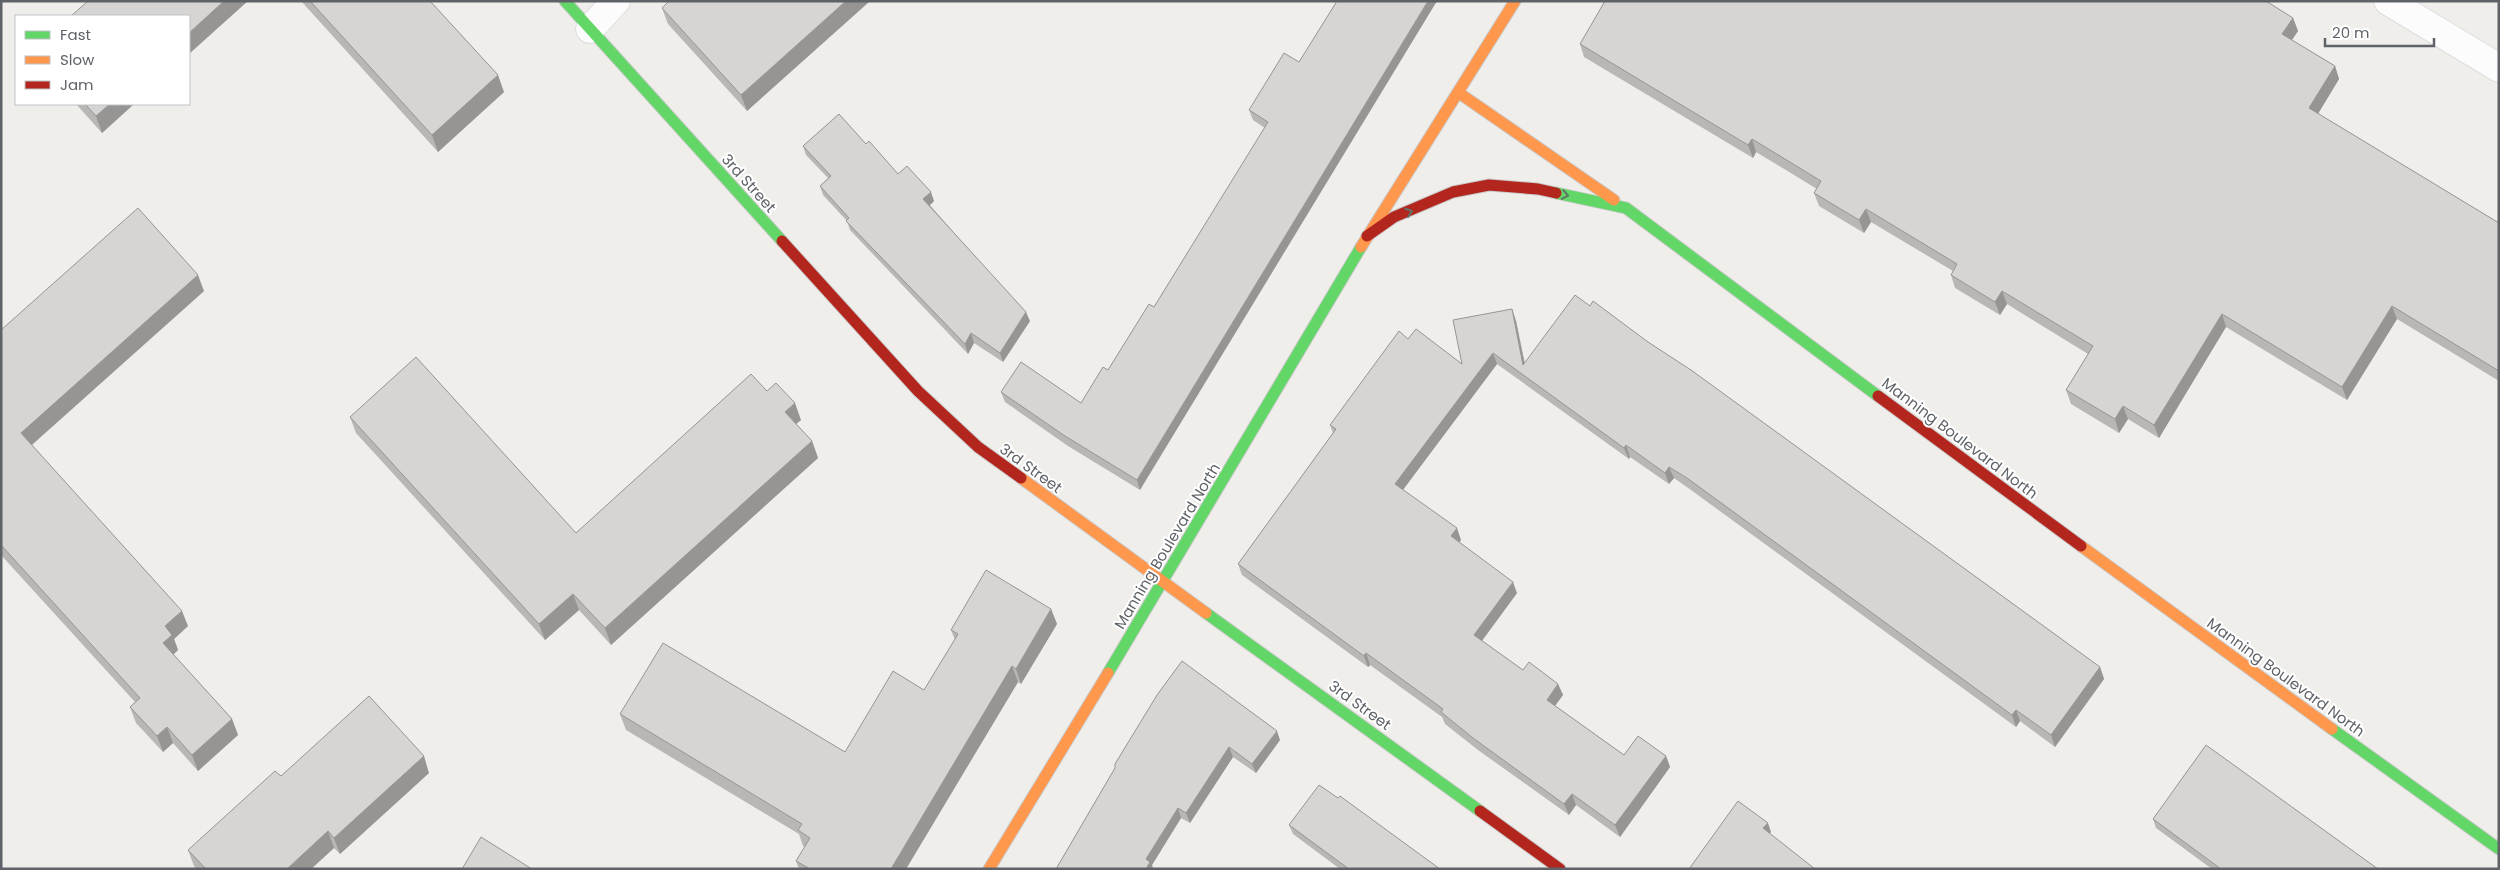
<svg xmlns="http://www.w3.org/2000/svg" width="2500" height="870" viewBox="0 0 2500 870" font-family="Poppins,sans-serif">
<style>
.lines{fill:none;stroke-linecap:round;stroke-linejoin:round}
.street-casing{stroke:#cbcccc;stroke-width:29}
.fast-casing{stroke:#cacacb;stroke-width:13}
.slow-casing{stroke:#cacacb;stroke-width:13}
.jam-casing{stroke:#cacacb;stroke-width:13}
.street{stroke:#fdfcfc;stroke-width:28}
.fast{stroke:#63d668;stroke-width:11}
.slow{stroke:#ff974d;stroke-width:11}
.jam{stroke:#b3261e;stroke-width:11}
.wall{fill:#b8b7b5}
.shaded-wall{fill:#969594}
.building{fill:#d6d5d3;stroke:#969594}
.oneway{stroke:#607468}
.labels{text-anchor:middle;dominant-baseline:central;stroke-width:4;stroke-linejoin:round;paint-order:stroke}
.street-label{font-size:15px;fill:#5f6368;stroke:#fff}
</style>
<rect width="100%" height="100%" fill="#efeeea"/>
<g class="lines">
<g class="street-casing">
<path id="street" d="M 2388,1 L 2499,68
M 590,29 L 616,1"/>
</g>
<g class="fast-casing">
<path id="fast" d="M 565,1 L 782,241
M 1556,193 L 1626,208 L 1878,396
M 1206,613 L 1480,811
M 1108,673 L 1361,247
M 2332,729 L 2499,849"/>
</g>
<g class="slow-casing">
<path id="slow" d="M 1459,93 L 1614,200
M 1361,247 L 1515,1
M 1021,478 L 1206,613
M 2081,546 L 2332,729
M 989,869 L 1108,673"/>
</g>
<g class="jam-casing">
<path id="jam" d="M 1367,236 L 1394,217 L 1453,192 L 1489,185 L 1538,189 L 1556,193
M 782,241 L 918,391 L 978,447 L 1021,478
M 1878,396 L 2081,546
M 1480,811 L 1560,869"/>
</g>
<use href="#street" class="street"/>
<use href="#fast" class="fast"/>
<use href="#slow" class="slow"/>
<use href="#jam" class="jam"/>
</g>
<path class="wall" d="M 301,1 L 430,1 L 504,92 L 438,152 Z
M 669,1 L 870,1 L 747,111 L 668,24 L 662,8 Z
M 2293,18 L 2298,31 L 2292,40 L 2335,66 L 2339,79 L 2318,114 L 2499,223 L 2499,381 L 2397,319 L 2347,400 L 2226,327 L 2159,438 L 2128,419 L 2119,433 L 2071,404 L 2066,390 L 2088,354 L 2007,304 L 2000,315 L 1955,288 L 1951,275 L 1953,271 L 1871,222 L 1864,233 L 1819,206 L 1814,193 L 1817,189 L 1756,152 L 1753,158 L 1584,57 L 1580,44 Z
M 1299,62 L 1140,490 L 1068,446 L 1005,402 L 1001,392 L 1081,403 L 1108,370 L 1154,307 L 1265,128 L 1253,120 L 1249,110 Z
M 76,104 L 134,104 L 102,133 Z
M 866,144 L 898,174 L 934,201 L 930,205 L 1030,321 L 1003,362 L 974,343 L 968,354 L 850,230 L 847,221 L 823,195 L 820,186 L 828,178 L 806,155 L 803,146 Z
M 204,291 L 32,445 L 188,626 L 174,639 L 178,650 L 173,654 L 232,719 L 238,735 L 198,771 L 173,743 L 163,752 L 136,723 L 130,707 L 135,702 L 1,555 L 1,330 Z
M 1590,306 L 1648,342 L 2100,667 L 2104,679 L 2055,747 L 2020,721 L 2016,727 L 1691,490 L 1674,478 L 1669,484 L 1630,457 L 1629,459 L 1497,364 L 1403,490 L 1461,540 L 1459,542 L 1517,593 L 1482,641 L 1523,670 L 1558,684 L 1563,695 L 1555,706 L 1624,755 L 1666,756 L 1670,767 L 1620,837 L 1576,805 L 1569,815 L 1478,750 L 1445,724 L 1442,717 L 1370,665 L 1368,667 L 1242,575 L 1238,564 L 1333,433 L 1330,425 L 1408,339 L 1462,364 L 1512,309 L 1516,321 L 1525,363 Z
M 767,391 L 801,420 L 796,424 L 812,441 L 818,458 L 611,645 L 579,610 L 545,640 L 356,433 L 350,417 L 576,533 Z
M 1051,609 L 1057,624 L 1021,684 L 1018,682 L 906,869 L 799,869 L 796,861 L 805,847 L 803,846 L 799,834 L 626,730 L 620,714 L 845,752 L 924,690 L 955,640 L 951,630 Z
M 1280,740 L 1256,773 L 1233,757 L 1190,823 L 1181,818 L 1152,865 L 1153,869 L 1056,869 L 1115,768 L 1115,764 Z
M 429,773 L 340,854 L 334,848 L 311,869 L 197,869 L 194,866 L 188,850 L 281,776 Z
M 1338,798 L 1440,869 L 1340,869 L 1293,834 L 1289,825 Z
M 2153,819 L 2378,869 L 2212,869 L 2156,828 Z"/>
<path class="shaded-wall" d="M 224,1 L 248,1 L 189,54 L 189,33 Z
M 846,1 L 870,1 L 747,111 L 741,95 Z
M 1428,1 L 1437,1 L 1140,490 L 1137,480 Z
M 2293,18 L 2298,31 L 2287,47 L 2282,34 Z
M 2335,66 L 2339,79 L 2313,122 L 2309,108 Z
M 498,75 L 504,92 L 438,152 L 432,135 Z
M 110,104 L 134,104 L 102,133 L 96,116 Z
M 1752,139 L 1756,152 L 1753,158 L 1748,145 Z
M 931,192 L 934,201 L 927,208 L 923,199 Z
M 1866,209 L 1871,222 L 1864,233 L 1859,220 Z
M 198,275 L 204,291 L 27,449 L 21,433 Z
M 2002,291 L 2007,304 L 2000,315 L 1995,302 Z
M 2392,306 L 2397,319 L 2347,400 L 2342,387 Z
M 1512,309 L 1516,321 L 1527,377 L 1523,365 Z
M 1026,312 L 1030,321 L 1003,362 L 1000,353 Z
M 2222,314 L 2226,327 L 2159,438 L 2154,425 Z
M 971,333 L 974,343 L 968,354 L 965,344 Z
M 1493,353 L 1497,364 L 1399,495 L 1395,484 Z
M 795,403 L 801,420 L 791,428 L 785,412 Z
M 2123,406 L 2128,419 L 2119,433 L 2115,419 Z
M 812,441 L 818,458 L 611,645 L 605,628 Z
M 1626,445 L 1630,457 L 1629,459 L 1624,448 Z
M 1669,467 L 1674,478 L 1669,484 L 1665,473 Z
M 1457,528 L 1461,540 L 1455,548 L 1451,536 Z
M 1513,582 L 1517,593 L 1478,646 L 1474,635 Z
M 573,594 L 579,610 L 545,640 L 539,624 Z
M 1051,609 L 1057,624 L 1021,684 L 1016,669 Z
M 182,611 L 188,626 L 174,639 L 178,650 L 169,659 L 163,643 L 165,626 Z
M 1366,653 L 1370,665 L 1368,667 L 1364,656 Z
M 1012,666 L 1018,682 L 906,869 L 891,869 Z
M 2100,667 L 2104,679 L 2055,747 L 2051,735 Z
M 1558,684 L 1563,695 L 1551,711 L 1547,700 Z
M 2016,710 L 2020,721 L 2016,727 L 2012,715 Z
M 232,719 L 238,735 L 198,771 L 192,755 Z
M 167,727 L 173,743 L 163,752 L 157,736 Z
M 1277,731 L 1280,740 L 1256,773 L 1252,764 Z
M 1229,747 L 1233,757 L 1190,823 L 1186,813 Z
M 424,756 L 429,773 L 340,854 L 334,838 Z
M 1666,756 L 1670,767 L 1620,837 L 1615,825 Z
M 1572,794 L 1576,805 L 1569,815 L 1564,804 Z
M 1178,808 L 1181,818 L 1152,865 L 1153,869 L 1146,869 L 1146,859 Z
M 1768,823 L 1771,832 L 1767,838 L 1763,828 Z
M 328,831 L 334,848 L 311,869 L 287,869 Z"/>
<path class="building" d="M 88,1 L 224,1 L 189,33 L 189,16 L 71,16 Z
M 310,1 L 430,1 L 498,75 L 432,135 Z
M 669,1 L 846,1 L 741,95 L 662,8 Z
M 1337,1 L 1428,1 L 1137,480 L 1065,436 L 1001,392 L 1021,362 L 1081,403 L 1103,367 L 1108,370 L 1149,304 L 1154,307 L 1268,122 L 1249,110 L 1284,53 L 1299,62 Z
M 1605,1 L 2266,1 L 2293,18 L 2282,34 L 2335,66 L 2309,108 L 2499,223 L 2499,371 L 2392,306 L 2342,387 L 2222,314 L 2154,425 L 2123,406 L 2115,419 L 2066,390 L 2093,346 L 2002,291 L 1995,302 L 1951,275 L 1957,264 L 1866,209 L 1859,220 L 1814,193 L 1821,181 L 1752,139 L 1748,145 L 1580,44 Z
M 85,104 L 110,104 L 96,116 Z
M 839,114 L 866,144 L 869,141 L 898,174 L 907,166 L 931,192 L 923,199 L 1026,312 L 1000,353 L 971,333 L 965,344 L 846,221 L 849,218 L 820,186 L 831,176 L 803,146 Z
M 138,208 L 198,275 L 21,433 L 182,611 L 165,626 L 172,635 L 163,643 L 232,719 L 192,755 L 167,727 L 157,736 L 130,707 L 140,698 L 1,545 L 1,330 Z
M 1575,295 L 1590,306 L 1593,301 L 1648,342 L 1691,370 L 2100,667 L 2051,735 L 2016,710 L 2012,715 L 1687,478 L 1669,467 L 1665,473 L 1626,445 L 1624,448 L 1493,353 L 1395,484 L 1457,528 L 1451,536 L 1513,582 L 1474,635 L 1523,670 L 1529,662 L 1558,684 L 1547,700 L 1624,755 L 1638,736 L 1666,756 L 1615,825 L 1572,794 L 1564,804 L 1473,738 L 1441,712 L 1443,709 L 1366,653 L 1364,656 L 1238,564 L 1336,429 L 1330,425 L 1399,331 L 1408,339 L 1416,329 L 1462,364 L 1453,320 L 1512,309 L 1523,365 Z
M 416,357 L 576,533 L 751,374 L 767,391 L 776,383 L 795,403 L 785,412 L 812,441 L 605,628 L 573,594 L 539,624 L 350,417 Z
M 986,570 L 1051,609 L 1016,669 L 1012,666 L 891,869 L 810,869 L 796,861 L 810,838 L 798,830 L 802,824 L 620,714 L 663,643 L 845,752 L 893,671 L 924,690 L 958,634 L 951,630 Z
M 1182,661 L 1277,731 L 1252,764 L 1229,747 L 1186,813 L 1178,808 L 1146,859 L 1150,862 L 1146,869 L 1056,869 L 1115,768 L 1115,764 L 1157,695 Z
M 369,696 L 424,756 L 334,838 L 328,831 L 287,869 L 206,869 L 188,850 L 275,771 L 281,776 Z
M 2206,745 L 2378,869 L 2221,869 L 2153,819 Z
M 1319,785 L 1338,798 L 1340,796 L 1440,869 L 1349,869 L 1289,825 Z
M 1738,801 L 1768,823 L 1763,828 L 1815,869 L 1689,869 Z
M 481,837 L 532,869 L 462,869 Z"/>
<defs><path id="oneway-chevron" d="M-2-3.5L2.5 0L-2 3.5" fill="none" stroke-width="1.6" stroke-linecap="round" stroke-linejoin="round" transform="scale(1.25)"/></defs>
<g class="oneway">
<use href="#oneway-chevron" transform="translate(1565 195) rotate(11)"/>
<use href="#oneway-chevron" transform="translate(1409 212) rotate(-19)"/>
</g>
<g class="labels">
<g class="street-label">
<text transform="translate(749 183) rotate(48)">3rd Street</text>
<text transform="translate(1960 438) rotate(37)">Manning Boulevard North</text>
<text transform="translate(1031 468) rotate(36)">3rd Street</text>
<text transform="translate(1167 546) rotate(-59)">Manning Boulevard North</text>
<text transform="translate(2286 677) rotate(36)">Manning Boulevard North</text>
<text transform="translate(1360 705) rotate(36)">3rd Street</text>
</g>
</g>
<rect width="2500" height="870" fill="none" stroke="#5f6368" stroke-width="5"/>
<rect x="15" y="15" width="175" height="90" fill="#ffffff" stroke="#bfc1c3"/>
<rect x="25" y="31" width="25" height="8" fill="#63d668" stroke="#bfc1c3"/>
<text x="60" y="40" font-size="15" fill="#5f6368">Fast</text>
<rect x="25" y="56" width="25" height="8" fill="#ff974d" stroke="#bfc1c3"/>
<text x="60" y="65" font-size="15" fill="#5f6368">Slow</text>
<rect x="25" y="81" width="25" height="8" fill="#b3261e" stroke="#bfc1c3"/>
<text x="60" y="90" font-size="15" fill="#5f6368">Jam</text>
<path d="M2325 38v8h109v-8" fill="none" stroke="#5f6368" stroke-width="2.5"/>
<text x="2332" y="38" font-size="15" fill="#5f6368" stroke="#ffffff" stroke-width="4" paint-order="stroke">20 m</text>
</svg>
